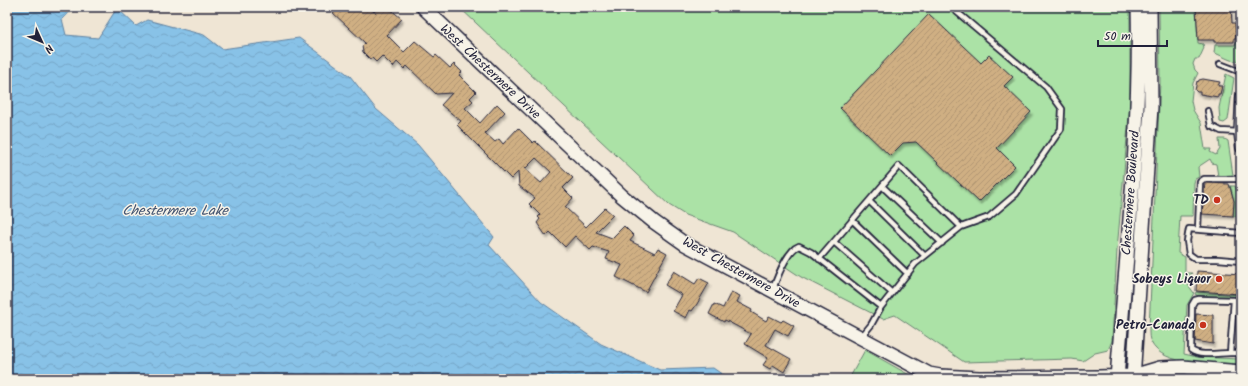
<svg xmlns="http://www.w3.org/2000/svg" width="1248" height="386" viewBox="0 0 1248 386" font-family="Kalam,sans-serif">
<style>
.green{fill:#abe2a6;stroke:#668270}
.water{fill:url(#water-waves);stroke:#5f82a2}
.building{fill:url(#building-hatch);stroke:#22223b;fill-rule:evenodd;filter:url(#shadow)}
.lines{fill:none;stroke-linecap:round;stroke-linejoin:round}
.lane-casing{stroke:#22223b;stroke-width:8}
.street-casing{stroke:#22223b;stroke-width:12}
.secondary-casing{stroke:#22223b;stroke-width:16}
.lane{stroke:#f7f3e8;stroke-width:4.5}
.street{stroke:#f7f3e8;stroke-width:9}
.secondary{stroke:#f7f3e8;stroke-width:13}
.poi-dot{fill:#c8321e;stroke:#f7f3e8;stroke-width:1.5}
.labels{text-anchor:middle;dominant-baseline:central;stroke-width:3;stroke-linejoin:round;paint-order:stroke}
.street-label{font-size:13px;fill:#22223b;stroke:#f7f3e8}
.poi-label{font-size:13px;font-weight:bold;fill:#22223b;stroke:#f7f3e8;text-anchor:end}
.water-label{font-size:14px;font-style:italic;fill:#41526f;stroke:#f7f3e8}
</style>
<defs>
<pattern id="water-waves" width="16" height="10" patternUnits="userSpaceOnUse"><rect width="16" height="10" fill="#88c2e7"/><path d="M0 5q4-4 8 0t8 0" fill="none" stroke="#75a6c7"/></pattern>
<pattern id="building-hatch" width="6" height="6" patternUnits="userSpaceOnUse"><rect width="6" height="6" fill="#cfaf83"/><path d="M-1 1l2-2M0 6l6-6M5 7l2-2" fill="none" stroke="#b19672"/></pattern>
<filter id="shadow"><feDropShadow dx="1.5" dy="3" stdDeviation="1" flood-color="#0004"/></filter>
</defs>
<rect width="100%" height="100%" fill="#efe5d4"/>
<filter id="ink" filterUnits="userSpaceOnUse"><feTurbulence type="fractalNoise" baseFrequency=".025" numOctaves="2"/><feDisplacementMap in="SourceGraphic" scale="8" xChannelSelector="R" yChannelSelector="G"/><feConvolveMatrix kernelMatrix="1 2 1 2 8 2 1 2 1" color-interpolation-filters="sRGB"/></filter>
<g filter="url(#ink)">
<path class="green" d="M 459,7 L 1130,7 L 1130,104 L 1117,250 L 1112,341 L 1108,350 L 1095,353 L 1083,361 L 1072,359 L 964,362 L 895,315 L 883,319 L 801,277 L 733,232 L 685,215 L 669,205 Z
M 1159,7 L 1196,7 L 1198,43 L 1203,44 L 1204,48 L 1199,59 L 1195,59 L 1193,64 L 1195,70 L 1198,73 L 1193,83 L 1191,101 L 1193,110 L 1201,123 L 1205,149 L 1211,149 L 1210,152 L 1216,155 L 1220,149 L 1219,139 L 1225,139 L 1228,141 L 1233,175 L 1218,176 L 1216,164 L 1212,163 L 1210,159 L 1198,167 L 1199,177 L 1195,179 L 1194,183 L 1193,216 L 1180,216 L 1178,253 L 1185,257 L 1185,273 L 1192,273 L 1186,282 L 1194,293 L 1187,305 L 1184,354 L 1197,357 L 1240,359 L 1239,364 C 1215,362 1163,368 1151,342 C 1149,339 1149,334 1149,330 L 1160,82 Z
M 1241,32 L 1241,53 L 1238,61 C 1230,62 1222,55 1214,53 L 1215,45 L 1235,45 Z
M 1226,74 L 1234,78 L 1228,120 L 1224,123 L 1220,122 L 1219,108 Z
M 1230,186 L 1235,186 L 1241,203 L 1241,217 L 1233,216 L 1234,201 Z
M 1196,292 L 1241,295 L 1241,299 L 1198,296 L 1195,294 Z
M 865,350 L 913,377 L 920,379 L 849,379 Z"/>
<path class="water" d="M 7,7 L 75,7 L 62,19 L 66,35 L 98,38 L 117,8 L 136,26 L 147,20 L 204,35 L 222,49 L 299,38 L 350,76 L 376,109 L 418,145 L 494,237 L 489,245 L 541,302 L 601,344 L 660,370 L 713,368 L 729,379 L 7,379 Z"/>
<path class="building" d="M 337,7 L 369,7 L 374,12 L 379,7 L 388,7 L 402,19 L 387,35 L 404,52 L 415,41 L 434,57 L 436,55 L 450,68 L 454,64 L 462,72 L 459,75 L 476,92 L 470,98 L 473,101 L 465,108 L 480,123 L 497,104 L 505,112 L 485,133 L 495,142 L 499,139 L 503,144 L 518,128 L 533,143 L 535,141 L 573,178 L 563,188 L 573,198 L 565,207 L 586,227 L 605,208 L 613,215 L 596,232 L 612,238 L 624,226 L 634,236 L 630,241 L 655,253 L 658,248 L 667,253 L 646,292 L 616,277 L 622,265 L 606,259 L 609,252 L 593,247 L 590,250 L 575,236 L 565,247 L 550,232 L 546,236 L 537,223 L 540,219 L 538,217 L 540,215 L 529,204 L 535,198 L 519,186 L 518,172 L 511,179 L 457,125 L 461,121 L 441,105 L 452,93 L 436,94 L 407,66 L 404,69 L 397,62 L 393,67 L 382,56 L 376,62 L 372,58 L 370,59 L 363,52 L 362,46 L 365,43 L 332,12 ZM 536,158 L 551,172 L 541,183 L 525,169 Z
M 1196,7 L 1231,7 L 1232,23 L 1235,23 L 1236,38 L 1234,38 L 1234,42 L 1214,42 L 1214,40 L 1198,40 Z
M 929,14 L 981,63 L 989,55 L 1013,77 L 1004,86 L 1031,112 L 997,148 L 1015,166 L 979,202 L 916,142 L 903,143 L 890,156 L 840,108 Z
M 1203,79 L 1220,82 L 1218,86 L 1222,86 L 1220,94 L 1218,94 L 1218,97 L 1200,94 L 1200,92 L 1197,92 L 1195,90 L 1197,81 L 1198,82 L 1199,80 Z
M 1205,183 L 1229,184 L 1234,201 L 1233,216 L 1202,214 Z
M 674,271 L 695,284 L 699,278 L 709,283 L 697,304 L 692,311 L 690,310 L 686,318 L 673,311 L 682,295 L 665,285 Z
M 1197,271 L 1241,274 L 1240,294 L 1196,291 Z
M 731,292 L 740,296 L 737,302 L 752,310 L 751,312 L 766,321 L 769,316 L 781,322 L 783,320 L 794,326 L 788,336 L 775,329 L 766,345 L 791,359 L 784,372 L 773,365 L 770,369 L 763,365 L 768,358 L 745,344 L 751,334 L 725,320 L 724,322 L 709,314 L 714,304 L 723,308 Z
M 1196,314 L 1213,315 L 1213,344 L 1195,341 Z"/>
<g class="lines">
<g class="lane-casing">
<path id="lane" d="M 951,7 L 1046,87 L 1062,109 L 1061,129 L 1016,194 L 989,217 L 961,227
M 1220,64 L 1241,72
M 1208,111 L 1211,126 L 1221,131 L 1239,132
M 882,186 L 942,243
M 869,201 L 925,256
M 852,220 L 908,274
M 1198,229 L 1200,182 L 1204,179 L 1241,179
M 1241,233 L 1189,229 L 1187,241 L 1189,254 L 1196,259 L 1218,259 L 1241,261
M 834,242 L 892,293
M 819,259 L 899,166 L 961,227 L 915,264 L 881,307 L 871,325 L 862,336
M 773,289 C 777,278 787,250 799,246 L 811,252 L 881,307
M 1241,301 L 1234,300 L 1230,353 L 1241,353
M 1230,353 C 1219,353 1200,357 1191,350 L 1192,305 L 1195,300 L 1199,299 L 1234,300"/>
</g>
<g class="street-casing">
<path id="street" d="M 1241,96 L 1239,132 L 1241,148"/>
</g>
<g class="secondary-casing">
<path id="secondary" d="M 423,7 L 622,196 L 654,222 L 685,244 L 929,374 L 940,376 L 979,378 L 1099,377 L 1133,376 L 1160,368 L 1183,367 L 1241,372
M 1117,379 C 1126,255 1141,131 1138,7
M 1133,379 L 1151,107 L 1150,7"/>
</g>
<use href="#lane" class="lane"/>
<use href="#street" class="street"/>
<use href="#secondary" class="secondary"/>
</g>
</g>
<g class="poi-dot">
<circle cx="1217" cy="200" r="4"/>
<circle cx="1219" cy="279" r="4"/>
<circle cx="1203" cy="325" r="4"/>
</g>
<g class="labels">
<g class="street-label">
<text transform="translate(490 72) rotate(43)">West Chestermere Drive</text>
<text transform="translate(1131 193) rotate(-86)">Chestermere Boulevard</text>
<text transform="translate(741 273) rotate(29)">West Chestermere Drive</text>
</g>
<g class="poi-label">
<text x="1209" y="200">TD</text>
<text x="1211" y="279">Sobeys Liquor</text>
<text x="1195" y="325">Petro-Canada</text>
</g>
<g class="water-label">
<text x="175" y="211">Chestermere Lake</text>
</g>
</g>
<rect width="1248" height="386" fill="none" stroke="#f7f3e8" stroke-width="24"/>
<rect x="12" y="12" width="1224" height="362" fill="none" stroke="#22223b" stroke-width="1.5" filter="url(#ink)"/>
<g transform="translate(42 42) rotate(134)" stroke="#f7f3e8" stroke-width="3" paint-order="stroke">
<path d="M0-3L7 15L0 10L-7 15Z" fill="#22223b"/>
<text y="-6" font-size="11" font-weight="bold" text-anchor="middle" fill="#22223b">N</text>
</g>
<path d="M1098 40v6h69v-6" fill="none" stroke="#22223b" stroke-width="2"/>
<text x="1104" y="40" font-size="12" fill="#22223b" stroke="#f7f3e8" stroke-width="3" paint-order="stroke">50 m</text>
</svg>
